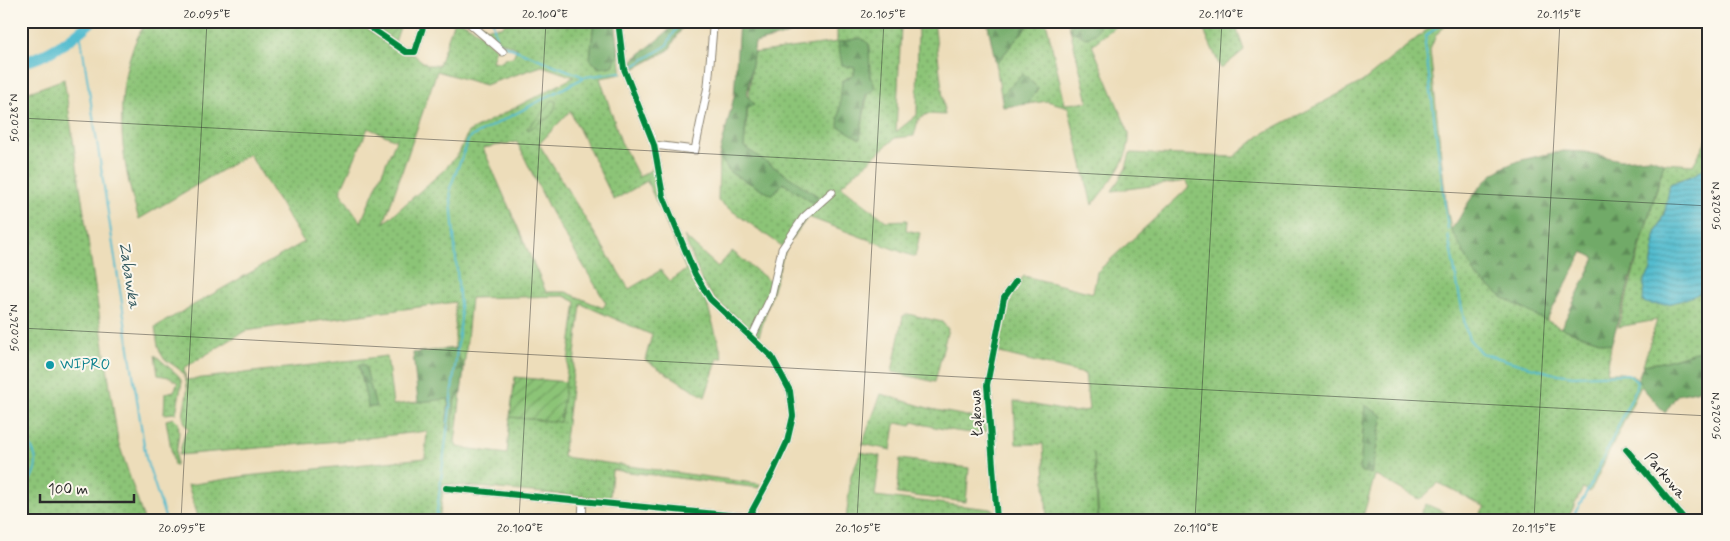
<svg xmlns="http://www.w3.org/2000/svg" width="1730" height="541" viewBox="0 0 1730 541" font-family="Mynerve,sans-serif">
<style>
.grass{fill:url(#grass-dots);stroke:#5c7851;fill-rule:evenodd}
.forest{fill:url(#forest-firs);stroke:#4e6a4a}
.wetland{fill:url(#wetland-marsh);stroke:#5c7851}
.garden{fill:url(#garden-furrows);stroke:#5c7851}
.water{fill:url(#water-rules);stroke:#3f747d}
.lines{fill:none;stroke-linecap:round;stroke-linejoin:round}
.stream{stroke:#53bccf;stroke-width:2}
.river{stroke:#53bccf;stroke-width:11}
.street-casing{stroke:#8c8472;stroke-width:9}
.street{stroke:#fff;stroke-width:7}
.cycleway-casing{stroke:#fbf7ec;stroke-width:9}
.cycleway{stroke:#00873e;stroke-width:6}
.ticks{fill:none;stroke:#2b2b2b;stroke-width:1;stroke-opacity:0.45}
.culture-dot{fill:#0f9aa8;stroke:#fbf7ec;stroke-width:2}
.labels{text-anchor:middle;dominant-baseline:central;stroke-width:4;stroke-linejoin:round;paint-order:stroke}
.culture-label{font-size:15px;fill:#0d838f;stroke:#fbf7ec;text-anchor:start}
.street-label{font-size:15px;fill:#2b2b2b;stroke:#fbf7ec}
.water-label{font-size:16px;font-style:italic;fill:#395e64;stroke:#fbf7ec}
.neatline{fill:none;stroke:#2b2b2b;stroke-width:2}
.ticks-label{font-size:12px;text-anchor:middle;fill:#2b2b2b}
</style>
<defs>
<pattern id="grass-dots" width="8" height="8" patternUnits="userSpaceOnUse" patternTransform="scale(1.25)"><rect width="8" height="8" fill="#8cc477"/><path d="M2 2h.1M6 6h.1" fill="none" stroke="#739f62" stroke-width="1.8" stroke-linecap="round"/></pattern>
<pattern id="forest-firs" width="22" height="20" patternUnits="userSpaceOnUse" patternTransform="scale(1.25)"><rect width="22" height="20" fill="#71aa68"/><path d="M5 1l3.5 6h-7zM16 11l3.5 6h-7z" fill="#5d8b56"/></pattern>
<pattern id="wetland-marsh" width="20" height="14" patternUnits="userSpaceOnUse" patternTransform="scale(1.25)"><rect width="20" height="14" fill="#8cc477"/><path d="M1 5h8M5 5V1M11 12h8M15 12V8" fill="none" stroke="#739f62"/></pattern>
<pattern id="garden-furrows" width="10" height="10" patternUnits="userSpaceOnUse" patternTransform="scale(1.25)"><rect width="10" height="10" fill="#8cc477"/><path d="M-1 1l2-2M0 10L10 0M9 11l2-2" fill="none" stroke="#739f62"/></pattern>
<pattern id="water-rules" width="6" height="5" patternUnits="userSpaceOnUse" patternTransform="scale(1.25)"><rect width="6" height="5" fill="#53bccf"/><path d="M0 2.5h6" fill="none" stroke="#4599a8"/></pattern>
</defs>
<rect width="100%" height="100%" fill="#fbf7ec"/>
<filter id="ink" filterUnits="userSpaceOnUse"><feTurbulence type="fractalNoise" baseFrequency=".02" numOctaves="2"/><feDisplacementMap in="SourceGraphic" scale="10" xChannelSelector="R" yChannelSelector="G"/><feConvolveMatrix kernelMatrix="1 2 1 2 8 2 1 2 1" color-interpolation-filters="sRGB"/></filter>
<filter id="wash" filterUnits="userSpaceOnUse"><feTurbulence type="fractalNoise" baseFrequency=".0096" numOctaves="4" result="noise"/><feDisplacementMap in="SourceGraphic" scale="20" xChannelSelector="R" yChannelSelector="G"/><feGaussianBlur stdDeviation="1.12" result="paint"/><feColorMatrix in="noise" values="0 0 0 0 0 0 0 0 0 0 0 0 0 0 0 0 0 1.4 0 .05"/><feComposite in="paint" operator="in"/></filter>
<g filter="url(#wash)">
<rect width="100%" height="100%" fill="#edddba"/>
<path class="grass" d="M 147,21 L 357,21 L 398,51 L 414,55 L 427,65 L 439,65 L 454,21 C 470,21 484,39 496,49 L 492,61 L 500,62 L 505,58 L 513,57 L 517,48 L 493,38 L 470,21 L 477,21 L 486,28 L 502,27 L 507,21 L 594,21 L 590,59 L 619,52 L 622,74 L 600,78 L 621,142 L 639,177 L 656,167 L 660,197 L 680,246 L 677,248 L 647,181 L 614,200 L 570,111 L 539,144 L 629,289 L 661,270 L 670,281 L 686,270 L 680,255 L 684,253 L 706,300 L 723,358 L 718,358 L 705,397 L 645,360 L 652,335 L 581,304 L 563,457 L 760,484 L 760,488 L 612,470 L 610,499 L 444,484 L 439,520 L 199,520 L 188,485 L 246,476 L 425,458 L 427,431 L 350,440 L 179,455 L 185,433 L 189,430 C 177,417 189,399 187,386 C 185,369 176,368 166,360 C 157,353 157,337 155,327 L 304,242 L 249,154 L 139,219 C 119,161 110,74 147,21 ZM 542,66 L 574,77 L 468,132 L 459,153 L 444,170 L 384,223 L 437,71 L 485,85 ZM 368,128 L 396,140 L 361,222 L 340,192 ZM 517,142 L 551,212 L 606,303 L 603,308 L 566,292 L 546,292 L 483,148 ZM 564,296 L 576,302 L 560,422 L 510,417 L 507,454 L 457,447 L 455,442 L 461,393 L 455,398 L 451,431 L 446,428 L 449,398 L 393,405 L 387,356 L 186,380 L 184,368 L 245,331 L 455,302 L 455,348 L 464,369 L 471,298 Z
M 837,21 L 891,21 L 901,25 L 896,132 L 917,115 L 918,21 L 934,21 L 945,115 L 927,114 L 918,120 L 914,136 L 895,138 L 841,186 L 886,221 L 907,220 L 906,230 L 920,233 L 915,257 L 808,217 L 789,243 L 783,256 L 759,336 L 715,300 L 703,284 L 684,236 L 718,267 L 732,251 L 772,283 L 782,246 L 718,201 L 719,156 L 731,173 L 772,195 L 783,183 L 813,203 L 819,197 L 744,147 L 753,53 L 837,42 ZM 869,44 L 870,78 L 860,138 L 842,81 L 854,75 L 855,67 Z
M 1031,21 L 1046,21 L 1065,104 L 1088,102 L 1068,21 L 1074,21 L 1071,30 L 1099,27 L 1097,21 L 1122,21 L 1092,45 L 1129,133 C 1131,160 1108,184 1092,205 L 1068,107 L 1047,101 L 1028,104 L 1038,88 L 1023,75 L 1001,96 L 996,64 Z
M 1200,21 L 1234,21 L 1244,50 L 1221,69 Z
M 1438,21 L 1450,21 L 1436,35 L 1430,50 L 1446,203 L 1451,229 L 1502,297 L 1561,328 L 1611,345 L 1607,373 C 1621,373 1635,371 1641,386 L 1590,492 L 1583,488 L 1567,520 L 1475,520 L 1485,507 L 1443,485 L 1438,483 L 1420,500 L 1375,475 L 1362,520 L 1099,520 L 1094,453 L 1098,520 L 1047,520 L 1043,444 L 1016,444 L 1014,401 L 1072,412 L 1089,410 L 1085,374 L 996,352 C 1002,323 1002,298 1024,276 L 1093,293 L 1097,272 L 1189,187 L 1187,181 L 1112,191 L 1126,168 L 1130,153 L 1234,157 L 1262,134 L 1362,82 ZM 1365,406 L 1383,416 L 1371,474 L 1360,470 Z
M 64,79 L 118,441 L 144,520 L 21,520 L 21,95 Z
M 1709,136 L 1709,165 L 1694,175 L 1676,181 L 1655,236 L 1651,270 L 1644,281 L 1703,292 L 1709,289 L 1709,348 L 1663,362 L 1643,365 L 1657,320 L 1618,327 L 1664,163 L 1693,165 Z
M 908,314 L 942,322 L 948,329 L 935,382 L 892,372 L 903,316 Z
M 155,355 L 178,375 L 182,382 L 176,413 L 164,414 L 165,393 L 174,391 L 178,383 L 169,377 L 158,375 Z
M 881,394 L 931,409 L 987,420 L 988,431 C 972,437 930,426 913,422 L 911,426 L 897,423 L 895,425 L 891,450 L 862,444 Z
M 174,418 L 178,422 C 181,437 175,450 176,465 L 174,466 L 166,420 Z
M 861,452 L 880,456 L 875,496 L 991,509 L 994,511 L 995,520 L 846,520 L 851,475 Z
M 900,459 L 969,468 L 966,502 L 897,494 Z
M 1426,504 L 1461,520 L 1417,520 Z"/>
<path class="forest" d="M 594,21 L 615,21 L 619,52 L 613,66 L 599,68 L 590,59 Z
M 675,21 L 686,21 L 669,50 L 630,71 L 627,65 L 668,31 Z
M 739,21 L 837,21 L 755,43 L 747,96 L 754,104 L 747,109 L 744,147 L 819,197 L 813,203 L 783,183 L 772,195 L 731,173 L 719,156 L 734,97 Z
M 987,21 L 1031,21 L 996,64 Z
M 1074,21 L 1097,21 L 1099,27 L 1095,34 L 1086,38 L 1070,30 Z
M 861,38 L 869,44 L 870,78 L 873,80 L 875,89 L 866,95 L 860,139 L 838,126 L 842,81 L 854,75 L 855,68 L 842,65 L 838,42 Z
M 1023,74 L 1038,88 L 1028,104 L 1003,107 L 1001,96 Z
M 1563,151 L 1585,152 L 1620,160 L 1650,158 L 1664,163 L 1611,345 L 1561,328 L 1595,258 L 1583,252 L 1546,321 L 1502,297 L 1476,276 L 1451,229 C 1459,221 1462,212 1468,203 C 1496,161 1516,161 1563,151 Z
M 455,348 L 464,370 L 461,393 L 455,399 L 452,431 L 446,428 L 449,399 L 418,402 L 413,353 Z
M 1709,348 L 1709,385 L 1696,391 L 1677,395 L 1665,413 L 1641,386 L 1638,379 L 1643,365 L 1663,362 Z
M 359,365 L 365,365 L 376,407 L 368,407 Z
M 1365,405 L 1383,416 L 1371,474 L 1360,471 Z"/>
<path class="wetland" d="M 552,100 L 556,101 C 555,114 550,118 539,123 C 535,125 532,129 528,130 L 527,128 L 539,117 Z"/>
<path class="garden" d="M 366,21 L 402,21 L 395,42 Z
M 515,377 L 566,382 L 560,422 L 510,417 Z"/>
<path class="water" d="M 1709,165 L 1709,289 C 1690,298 1663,310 1643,302 L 1644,281 L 1651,270 L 1655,236 L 1665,211 L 1670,184 L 1694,175 Z"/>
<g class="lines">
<path class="stream" d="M 493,21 L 496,40 L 501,44 L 584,77
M 1444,21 L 1426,36 L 1425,44 L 1448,229
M 80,32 L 146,458 L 166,520
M 629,69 L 666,46 L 681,21
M 1448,235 L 1466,330 L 1469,339 L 1481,353 L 1551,373 L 1573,376 L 1628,374 L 1637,382 L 1635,391 L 1589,488 L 1571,520
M 21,430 C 32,448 43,460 30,480
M 21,493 L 25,488
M 436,520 L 461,318 L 450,188 L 469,138 L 585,77 L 621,72"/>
<path class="river" d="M 21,63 C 49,56 71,40 92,21"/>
</g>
</g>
<g filter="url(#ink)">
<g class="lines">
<g class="street-casing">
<path id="street" d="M 361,21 L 406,52 L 415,52 L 425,21
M 467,21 L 503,52
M 618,21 L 624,69 L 654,145 L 663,196 L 695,274 L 710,299 L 772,357 L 790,391 L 793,416 L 787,442 L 773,472 L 747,520
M 654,145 L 695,150 L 708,86 L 713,28
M 752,337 L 771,297 L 782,249 L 804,217 L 832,192
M 1626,449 L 1685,520
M 21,450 L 21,474
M 446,488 L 748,517
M 582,520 L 583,500
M 997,520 L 987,385 L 1004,298 L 1016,281"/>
</g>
<use href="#street" class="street"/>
<g class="cycleway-casing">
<path id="cycleway" d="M 361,21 L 406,52 L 415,52 L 425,21
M 618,21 L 624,69 L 654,145 L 663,196 L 695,274 L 710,299 L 772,357 L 790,391 L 793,416 L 787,442 L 773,472 L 747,520
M 1626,449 L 1685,520
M 446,488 L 748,517
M 997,520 L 987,385 L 1004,298 L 1016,281"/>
</g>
<use href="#cycleway" class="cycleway"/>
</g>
</g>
<path class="ticks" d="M 21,118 L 1709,206M 21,328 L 1709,416M 181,520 L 207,21M 519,520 L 546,21M 857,520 L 884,21M 1195,520 L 1222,21M 1534,520 L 1560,21"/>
<circle class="culture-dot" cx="50" cy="365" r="5"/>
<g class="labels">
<g class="culture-label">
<text x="60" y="365">WIPRO</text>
</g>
<g class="street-label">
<text transform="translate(977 413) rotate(-93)">Łąkowa</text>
<text transform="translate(1665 476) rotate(50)">Parkowa</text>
</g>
<g class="water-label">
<text transform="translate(129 275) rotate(81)">Zabawka</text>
</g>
</g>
<rect width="1730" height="541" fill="none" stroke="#fbf7ec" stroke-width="55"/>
<path d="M40 494v8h94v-8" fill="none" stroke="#2b2b2b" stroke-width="2.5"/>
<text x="48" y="494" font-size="15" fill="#2b2b2b" stroke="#fbf7ec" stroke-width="4" paint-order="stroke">100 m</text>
<rect x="28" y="28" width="1674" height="486" class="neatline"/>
<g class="ticks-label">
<text x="207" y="18">20.095°E</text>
<text x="545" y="18">20.100°E</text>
<text x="883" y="18">20.105°E</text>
<text x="1221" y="18">20.110°E</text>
<text x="1559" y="18">20.115°E</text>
<text transform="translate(14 118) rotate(-90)" y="4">50.028°N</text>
<text transform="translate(1716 206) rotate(-90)" y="4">50.028°N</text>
<text transform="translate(14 328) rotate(-90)" y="4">50.026°N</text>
<text transform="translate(1716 416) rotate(-90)" y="4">50.026°N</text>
<text x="182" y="532">20.095°E</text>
<text x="520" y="532">20.100°E</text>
<text x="858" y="532">20.105°E</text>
<text x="1196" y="532">20.110°E</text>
<text x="1534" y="532">20.115°E</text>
</g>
</svg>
